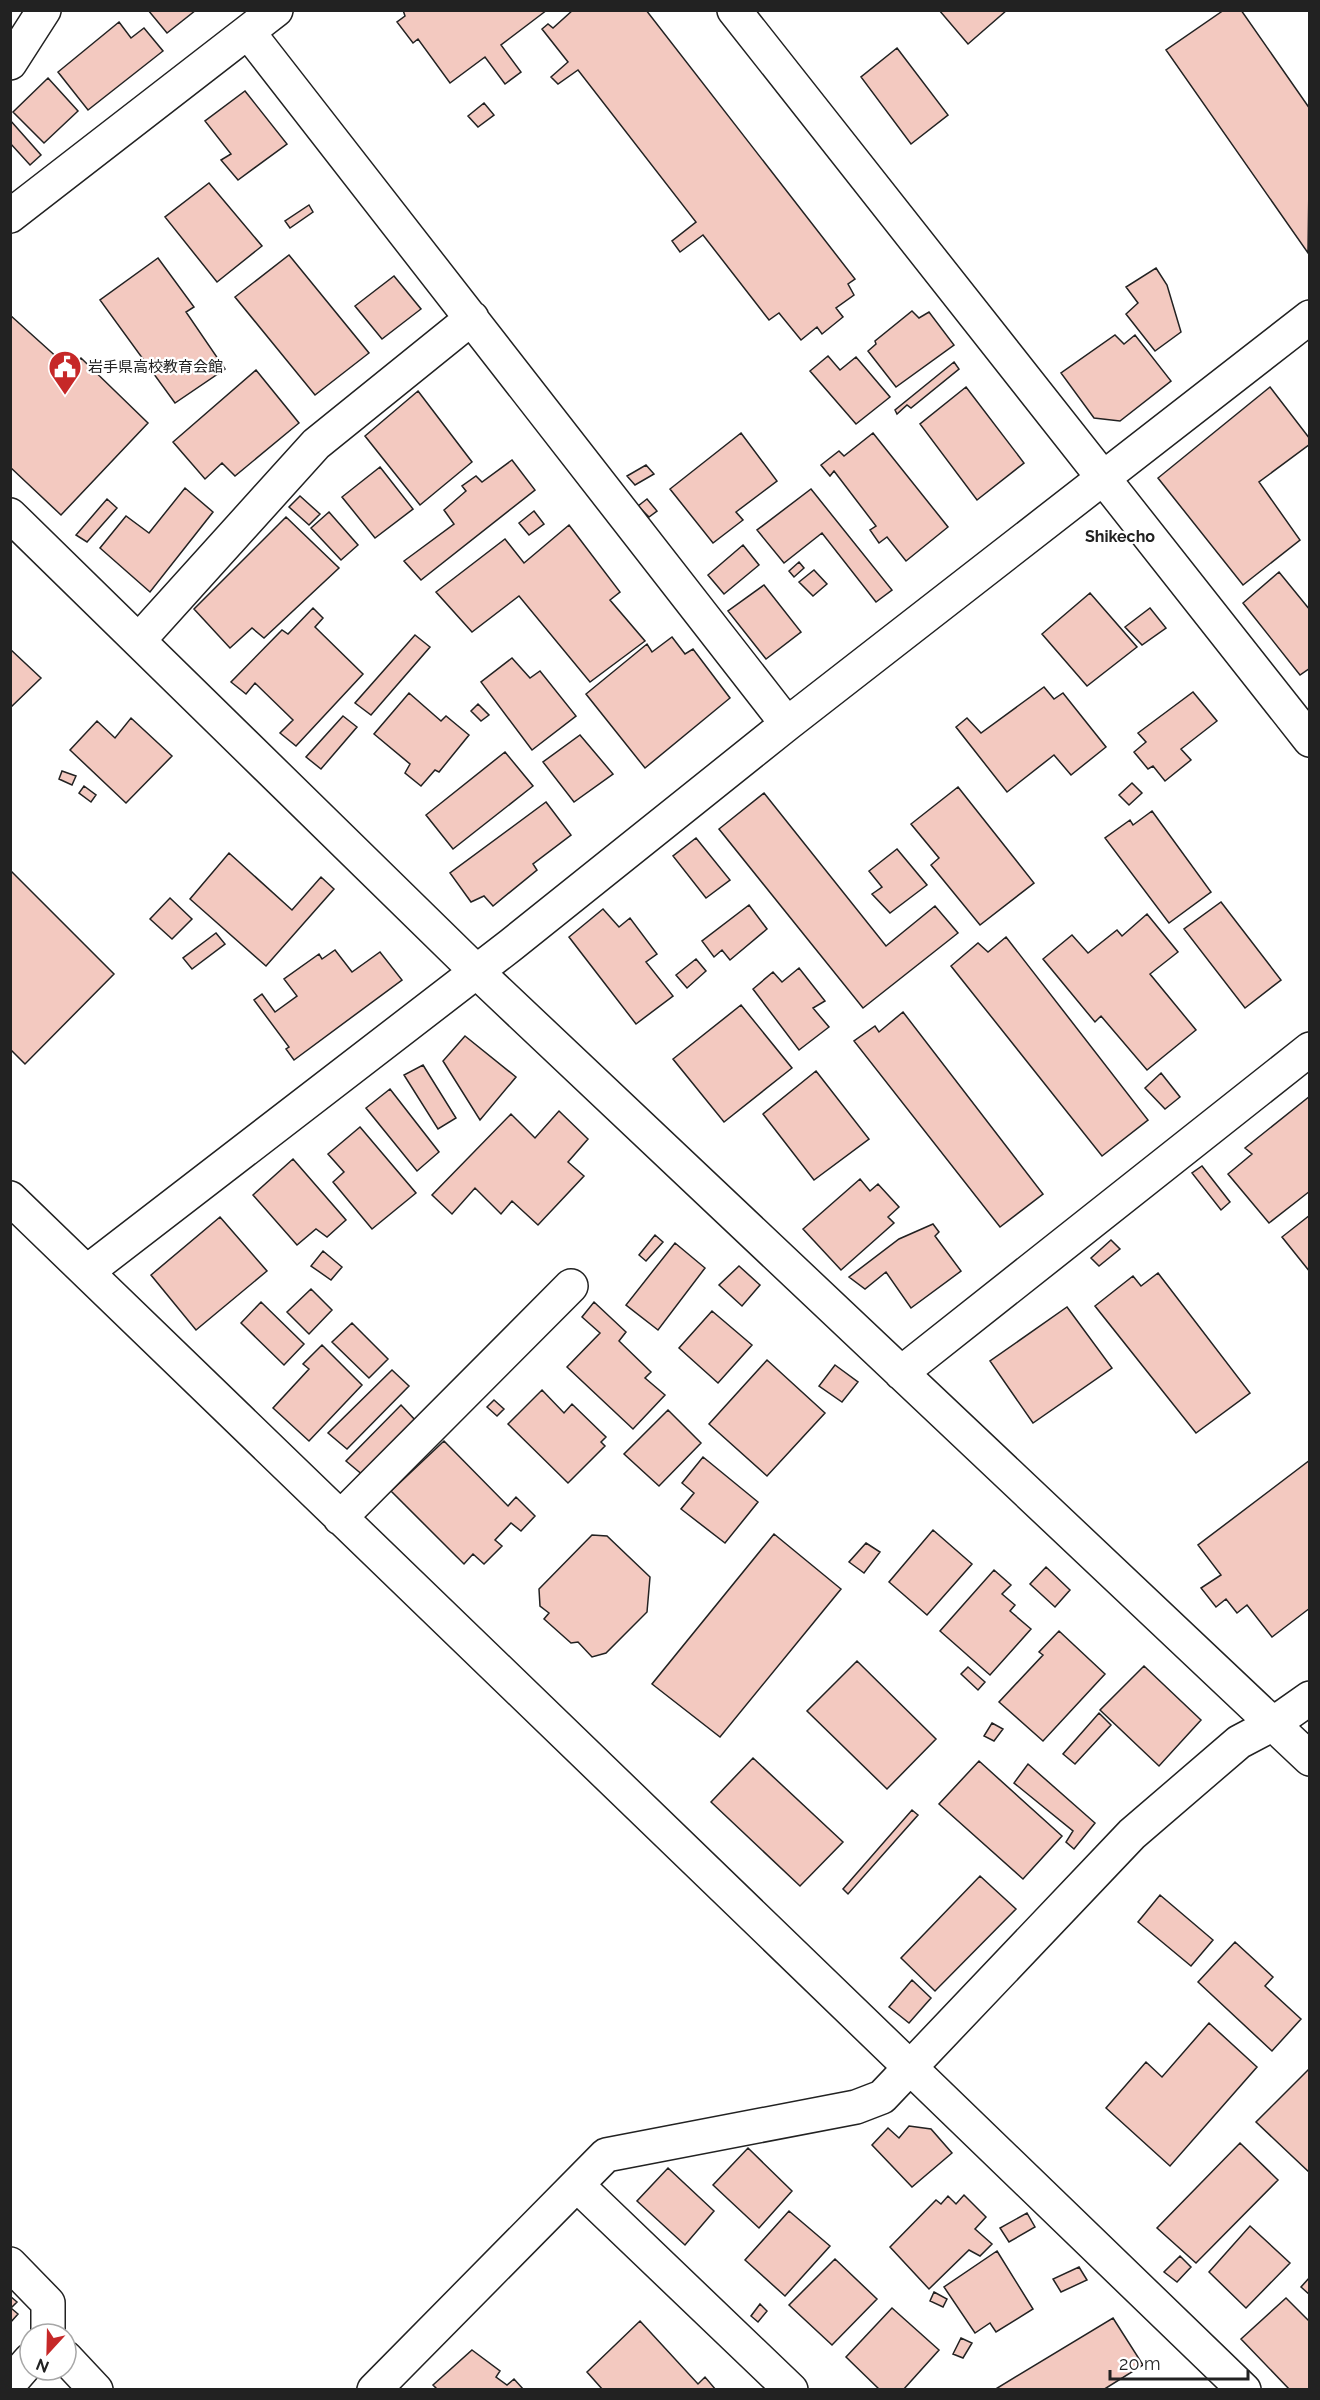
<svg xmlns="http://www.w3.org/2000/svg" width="1320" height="2400" viewBox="0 0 1320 2400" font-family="Raleway,'Noto Sans JP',sans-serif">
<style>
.building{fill:#f3c9c0;stroke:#222;stroke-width:1.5}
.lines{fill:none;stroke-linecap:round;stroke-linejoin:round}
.minor-casing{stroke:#222;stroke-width:36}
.minor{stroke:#fff;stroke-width:33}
.labels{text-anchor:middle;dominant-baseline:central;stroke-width:4.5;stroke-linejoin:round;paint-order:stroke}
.poi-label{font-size:15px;fill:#222;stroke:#fff;text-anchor:start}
.neighbourhood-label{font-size:16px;font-weight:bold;fill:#222;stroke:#fff}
</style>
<rect width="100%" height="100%" fill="#fff"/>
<path class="building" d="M 148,10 L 196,10 L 167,33 Z
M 547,10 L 501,45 L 521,72 L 505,84 L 485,57 L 450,83 L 418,39 L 413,43 L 397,22 L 405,16 L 403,10 Z
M 573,10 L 646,10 L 855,279 L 848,284 L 854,295 L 836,308 L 843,317 L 822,334 L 817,327 L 801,340 L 779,313 L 769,320 L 703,235 L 680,252 L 672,241 L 696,222 L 578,70 L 558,84 L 551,77 L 568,62 L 542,29 L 548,24 L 553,28 Z
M 939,10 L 1007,10 L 968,44 Z
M 1224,10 L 1241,10 L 1310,109 L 1308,253 L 1166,50 Z
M 119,22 L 131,38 L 144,28 L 163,51 L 88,110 L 58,72 Z
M 897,48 L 948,115 L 911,144 L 861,77 Z
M 48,78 L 78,111 L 44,143 L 13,112 Z
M 245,91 L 287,144 L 238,180 L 221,160 L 231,154 L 205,121 Z
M 484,103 L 494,115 L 478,127 L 468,116 Z
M 10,120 L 41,155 L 30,165 L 10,143 Z
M 209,183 L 262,246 L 217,282 L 165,217 Z
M 309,205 L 313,212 L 290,228 L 285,221 Z
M 289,255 L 369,353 L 315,395 L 235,297 Z
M 158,258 L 194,307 L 186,312 L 225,369 L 175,403 L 100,300 Z
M 1156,268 L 1167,285 L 1181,332 L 1155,351 L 1126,314 L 1138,303 L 1126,287 Z
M 394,276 L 421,309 L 382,339 L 355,306 Z
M 912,311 L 919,318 L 929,312 L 954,345 L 896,387 L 868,351 L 876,344 L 875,341 Z
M 10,315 L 70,369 L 81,358 L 148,423 L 61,515 L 10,467 Z
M 1115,335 L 1124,344 L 1135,335 L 1171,381 L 1120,421 L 1094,418 L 1061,373 Z
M 828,356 L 840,370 L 856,357 L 890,397 L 856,424 L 810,371 Z
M 954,362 L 959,369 L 911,408 L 907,405 L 897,414 L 895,410 Z
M 256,370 L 299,423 L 235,476 L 222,463 L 205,479 L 173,442 Z
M 966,387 L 1024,463 L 977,500 L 920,424 Z
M 1270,387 L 1310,439 L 1310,444 L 1259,482 L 1300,540 L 1243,585 L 1158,478 Z
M 418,391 L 472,462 L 420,505 L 365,436 Z
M 741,433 L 777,481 L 736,512 L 743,520 L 713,543 L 670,489 Z
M 873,433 L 948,527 L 906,561 L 887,537 L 879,543 L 870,530 L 876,526 L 834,471 L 830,476 L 821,465 L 839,451 L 844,456 Z
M 512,460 L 535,490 L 421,580 L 404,561 L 454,524 L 444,510 L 466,491 L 462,486 L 476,476 L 482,482 Z
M 646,465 L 654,474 L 635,485 L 627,476 Z
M 380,467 L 413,509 L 375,538 L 342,497 Z
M 185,488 L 213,512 L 150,592 L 100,548 L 126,516 L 149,533 Z
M 811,489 L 892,590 L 876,602 L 822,533 L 784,563 L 757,530 Z
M 300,496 L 320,514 L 309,525 L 289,507 Z
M 107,499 L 117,508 L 87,542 L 76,535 Z
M 647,499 L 657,511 L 649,517 L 638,506 Z
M 534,511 L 544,524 L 529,535 L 519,523 Z
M 329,512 L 358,545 L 341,560 L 311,528 Z
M 286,517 L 339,568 L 264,638 L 252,628 L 230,648 L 194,609 Z
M 569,525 L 620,592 L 610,600 L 645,641 L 590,682 L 519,596 L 472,632 L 436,592 L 505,539 L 524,563 Z
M 743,545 L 759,565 L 724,594 L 708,575 Z
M 799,562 L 804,568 L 794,577 L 789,571 Z
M 814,570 L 827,584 L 813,596 L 799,582 Z
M 1279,572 L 1310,610 L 1310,668 L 1300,675 L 1243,603 Z
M 764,585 L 801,632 L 766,659 L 728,611 Z
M 1090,593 L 1137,647 L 1087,686 L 1042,634 Z
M 313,608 L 323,618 L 315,627 L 363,674 L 296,746 L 280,733 L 293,720 L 255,683 L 246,694 L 231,682 L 282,630 L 288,634 Z
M 1150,608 L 1166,628 L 1142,645 L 1125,627 Z
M 415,635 L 430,647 L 371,715 L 355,703 Z
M 672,637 L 685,654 L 693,649 L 730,698 L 645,768 L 586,694 L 647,644 L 652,652 Z
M 10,649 L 41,678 L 10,708 Z
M 512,658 L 530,678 L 540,671 L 576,716 L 532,750 L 481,682 Z
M 1044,687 L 1054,699 L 1063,693 L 1106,747 L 1071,775 L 1054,755 L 1007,792 L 956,727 L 967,718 L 981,733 Z
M 1193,692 L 1217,721 L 1181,749 L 1191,760 L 1165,781 L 1153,766 L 1148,769 L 1134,752 L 1146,742 L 1138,733 Z
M 409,693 L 441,721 L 446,716 L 469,735 L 439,772 L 435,770 L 421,786 L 405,773 L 410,764 L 374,734 Z
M 478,704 L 489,715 L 481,721 L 471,711 Z
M 343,716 L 357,727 L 321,769 L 306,757 Z
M 131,718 L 172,756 L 126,803 L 70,750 L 97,721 L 115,738 Z
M 580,735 L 613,774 L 574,802 L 543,762 Z
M 505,752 L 533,786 L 453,849 L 426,815 Z
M 62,771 L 76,776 L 72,785 L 59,779 Z
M 1132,783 L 1142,793 L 1129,805 L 1119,795 Z
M 84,786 L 96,795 L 91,802 L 79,793 Z
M 958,787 L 1034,883 L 980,925 L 931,865 L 939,858 L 911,824 Z
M 764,793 L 886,946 L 935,906 L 958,933 L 863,1008 L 719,829 Z
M 546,802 L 571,835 L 533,864 L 537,870 L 493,906 L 484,896 L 471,902 L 450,873 Z
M 1152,811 L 1211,892 L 1169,923 L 1105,838 L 1130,820 L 1133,825 Z
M 696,838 L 730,880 L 706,898 L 673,856 Z
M 897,849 L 927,885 L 890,913 L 872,894 L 882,887 L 869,871 Z
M 229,853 L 292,910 L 321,877 L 334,889 L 266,966 L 190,899 Z
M 10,870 L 114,974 L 25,1064 L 10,1049 Z
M 170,898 L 192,919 L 172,939 L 150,919 Z
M 1221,902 L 1281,980 L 1245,1008 L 1184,929 Z
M 749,905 L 767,929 L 730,960 L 722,950 L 714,957 L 702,941 Z
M 603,909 L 619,927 L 630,918 L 657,954 L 646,962 L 673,996 L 636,1024 L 569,937 Z
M 1147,914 L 1178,952 L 1150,974 L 1196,1030 L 1147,1070 L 1101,1016 L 1095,1022 L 1043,959 L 1072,935 L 1088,953 L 1117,930 L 1122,936 Z
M 216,933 L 225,944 L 192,969 L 183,958 Z
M 1006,937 L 1148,1120 L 1102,1156 L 951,966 L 978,943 L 988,952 Z
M 335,950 L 352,972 L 380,952 L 402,980 L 294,1060 L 286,1049 L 289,1047 L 254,1000 L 262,994 L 275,1012 L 297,996 L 284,979 L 319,954 L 322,959 Z
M 696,959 L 706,971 L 687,988 L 676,975 Z
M 799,968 L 825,1001 L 813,1008 L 829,1027 L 799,1050 L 753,989 L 773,972 L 782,982 Z
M 741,1005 L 792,1068 L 724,1122 L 673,1059 Z
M 903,1012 L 1043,1194 L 1000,1227 L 854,1041 L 875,1026 L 879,1032 Z
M 465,1036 L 516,1077 L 480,1120 L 443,1061 Z
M 423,1065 L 456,1118 L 438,1129 L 404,1075 Z
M 816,1071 L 869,1139 L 814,1180 L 763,1114 Z
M 1161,1073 L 1180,1097 L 1165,1109 L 1145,1088 Z
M 390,1089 L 439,1152 L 417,1171 L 366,1108 Z
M 1310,1096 L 1310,1191 L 1269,1223 L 1228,1174 L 1252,1154 L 1245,1148 Z
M 559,1111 L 588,1139 L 568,1162 L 584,1176 L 538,1225 L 512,1201 L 501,1214 L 475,1188 L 452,1214 L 432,1195 L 511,1114 L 535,1138 Z
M 360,1127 L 416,1193 L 372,1229 L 333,1182 L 344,1172 L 328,1154 Z
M 293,1159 L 346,1220 L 327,1237 L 316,1229 L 297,1245 L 253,1195 Z
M 1202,1166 L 1230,1202 L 1221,1210 L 1192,1173 Z
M 860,1179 L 870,1191 L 878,1184 L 899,1207 L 888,1217 L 894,1223 L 841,1270 L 803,1229 Z
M 1310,1215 L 1310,1272 L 1282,1237 Z
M 220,1217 L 267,1271 L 196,1330 L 151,1275 Z
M 933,1224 L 939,1232 L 935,1236 L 961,1271 L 911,1308 L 886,1272 L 865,1289 L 849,1277 L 899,1239 Z
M 655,1235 L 663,1242 L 646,1261 L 639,1255 Z
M 1111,1240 L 1120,1249 L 1099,1266 L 1091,1258 Z
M 675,1243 L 705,1268 L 658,1330 L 626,1305 Z
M 323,1251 L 342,1267 L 331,1280 L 311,1266 Z
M 739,1266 L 760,1285 L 742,1306 L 719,1285 Z
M 1158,1273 L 1250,1393 L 1196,1433 L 1095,1306 L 1133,1276 L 1141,1286 Z
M 311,1289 L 332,1310 L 309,1334 L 287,1312 Z
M 261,1302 L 304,1344 L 284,1365 L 241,1323 Z
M 594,1302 L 626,1332 L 619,1341 L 651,1372 L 645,1378 L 665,1395 L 633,1429 L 567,1367 L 600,1333 L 582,1317 Z
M 1067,1307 L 1112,1368 L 1033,1423 L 990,1361 Z
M 712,1311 L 752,1345 L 718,1383 L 679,1348 Z
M 352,1323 L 388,1359 L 369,1378 L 332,1342 Z
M 322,1345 L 362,1385 L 309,1441 L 273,1408 L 309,1369 L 303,1364 Z
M 767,1360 L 825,1413 L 767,1476 L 709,1424 Z
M 835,1365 L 858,1382 L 842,1402 L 819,1386 Z
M 392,1370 L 409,1386 L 347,1449 L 328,1433 Z
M 542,1390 L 564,1413 L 572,1404 L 606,1437 L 601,1442 L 605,1446 L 568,1483 L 508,1424 Z
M 494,1400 L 504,1409 L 497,1416 L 487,1407 Z
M 401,1405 L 417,1422 L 364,1476 L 346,1461 Z
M 668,1410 L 701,1443 L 659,1486 L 624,1454 Z
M 444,1441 L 508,1506 L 516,1497 L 535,1516 L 521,1531 L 511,1523 L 495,1540 L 502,1546 L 484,1564 L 473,1554 L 464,1564 L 391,1491 Z
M 703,1457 L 758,1502 L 725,1543 L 681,1509 L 694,1493 L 682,1483 Z
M 1310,1460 L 1310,1608 L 1272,1637 L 1247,1605 L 1237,1613 L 1226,1599 L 1216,1607 L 1201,1588 L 1221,1575 L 1198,1545 Z
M 933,1530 L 972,1564 L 927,1615 L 889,1582 Z
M 774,1534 L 841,1589 L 720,1737 L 652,1684 Z
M 592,1535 L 607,1536 L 650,1577 L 647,1612 L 606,1653 L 592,1657 L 578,1642 L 571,1643 L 544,1619 L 549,1613 L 540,1606 L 539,1589 Z
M 866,1543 L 880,1552 L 864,1573 L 849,1562 Z
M 1046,1567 L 1070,1590 L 1055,1607 L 1030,1584 Z
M 994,1570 L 1011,1585 L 1002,1594 L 1015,1605 L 1010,1611 L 1031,1629 L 990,1675 L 940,1631 Z
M 1059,1631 L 1105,1674 L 1043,1741 L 999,1702 L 1043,1655 L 1039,1652 Z
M 857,1661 L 936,1739 L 887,1789 L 807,1711 Z
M 1144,1666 L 1201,1720 L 1159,1766 L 1100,1710 Z
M 968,1667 L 985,1682 L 978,1690 L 961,1674 Z
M 1099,1713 L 1111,1725 L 1075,1764 L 1063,1754 Z
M 992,1723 L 1003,1729 L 994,1741 L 984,1736 Z
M 753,1758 L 843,1842 L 800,1886 L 711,1802 Z
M 979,1761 L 1062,1836 L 1023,1879 L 939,1804 Z
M 1028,1764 L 1095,1823 L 1074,1849 L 1066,1842 L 1073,1831 L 1014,1783 Z
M 912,1810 L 918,1815 L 848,1894 L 843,1889 Z
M 980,1876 L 1016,1909 L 935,1991 L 901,1958 Z
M 1160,1895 L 1213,1940 L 1191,1966 L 1138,1922 Z
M 1235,1942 L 1273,1977 L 1265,1986 L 1301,2019 L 1272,2051 L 1198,1982 Z
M 912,1980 L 931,1998 L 909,2023 L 889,2007 Z
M 1209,2023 L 1257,2067 L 1170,2166 L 1106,2108 L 1146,2062 L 1162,2077 Z
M 1310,2068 L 1310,2173 L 1256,2122 Z
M 909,2126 L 931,2129 L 952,2153 L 912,2187 L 872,2145 L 888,2128 L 899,2138 Z
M 1240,2143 L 1278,2180 L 1196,2263 L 1157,2228 Z
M 748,2148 L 792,2191 L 759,2228 L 713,2185 Z
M 668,2168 L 714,2211 L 685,2245 L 637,2201 Z
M 964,2195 L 986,2217 L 975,2229 L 992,2244 L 980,2256 L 969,2250 L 929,2289 L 890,2247 L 936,2200 L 941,2204 L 948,2196 L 956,2204 Z
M 789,2211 L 830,2246 L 785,2296 L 745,2260 Z
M 1027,2213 L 1035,2227 L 1009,2242 L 1000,2228 Z
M 1250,2226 L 1290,2263 L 1246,2308 L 1209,2272 Z
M 997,2251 L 1033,2309 L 996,2332 L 990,2323 L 975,2333 L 944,2287 Z
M 1180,2256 L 1191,2267 L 1177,2282 L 1164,2272 Z
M 835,2259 L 877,2299 L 832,2345 L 789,2305 Z
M 1079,2267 L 1087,2280 L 1061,2292 L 1053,2279 Z
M 1310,2277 L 1310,2295 L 1301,2287 Z
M 934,2292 L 947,2299 L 943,2307 L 930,2301 Z
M 10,2296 L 17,2302 L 11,2308 L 18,2314 L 10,2323 Z
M 1286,2298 L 1310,2322 L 1310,2390 L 1290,2390 L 1241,2339 Z
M 760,2304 L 767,2311 L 758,2322 L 751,2316 Z
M 892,2308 L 939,2350 L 903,2390 L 880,2390 L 846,2357 Z
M 1113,2318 L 1143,2365 L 1103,2390 L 994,2390 Z
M 640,2321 L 698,2384 L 705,2377 L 716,2390 L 603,2390 L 587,2372 Z
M 961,2338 L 972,2343 L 963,2358 L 953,2354 Z
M 472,2350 L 500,2371 L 496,2377 L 507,2385 L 514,2379 L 524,2390 L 438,2390 L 433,2385 Z"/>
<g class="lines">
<g class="minor-casing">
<path id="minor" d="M 734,10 L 1310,740
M 248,32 L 787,724
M 10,63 L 44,10
M 10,216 L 276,10
M 10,515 L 476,971 L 1310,1759
M 139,640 L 316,444 L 472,318
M 10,1198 L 1244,2390
M 88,1271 L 511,945 L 787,724 L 1310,317
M 901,1373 L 1310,1049
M 340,1518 L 571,1286
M 577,2185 L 791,2390
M 10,2264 L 48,2303 L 48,2334
M 66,2358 L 96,2390
M 10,2383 L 30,2360
M 374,2390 L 606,2155 L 856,2107 L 882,2097 L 1132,1834 L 1239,1742 L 1273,1724 L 1310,1698"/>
</g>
<use href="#minor" class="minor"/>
</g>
<defs>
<g id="civic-pin" transform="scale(1.725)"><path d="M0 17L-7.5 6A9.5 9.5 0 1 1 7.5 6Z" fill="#c62828" stroke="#fff"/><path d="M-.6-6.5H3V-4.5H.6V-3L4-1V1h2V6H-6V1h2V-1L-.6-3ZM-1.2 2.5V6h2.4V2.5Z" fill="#fff"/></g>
</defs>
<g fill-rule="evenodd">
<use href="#civic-pin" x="65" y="367"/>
</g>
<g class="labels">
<g class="poi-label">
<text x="88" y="367">岩手県高校教育会館</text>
</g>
<g class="neighbourhood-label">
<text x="1120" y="536">Shikecho</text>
</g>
</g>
<rect width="1320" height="2400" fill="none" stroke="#222222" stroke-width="24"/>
<g transform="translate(48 2352) rotate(202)"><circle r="28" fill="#ffffff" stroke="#a7a7a7" stroke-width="1.5"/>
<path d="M0-4.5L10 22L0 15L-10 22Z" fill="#c62828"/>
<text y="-9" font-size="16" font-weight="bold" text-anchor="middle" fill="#222222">N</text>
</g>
<path d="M1110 2370v9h138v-9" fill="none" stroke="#222222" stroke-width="3"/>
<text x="1119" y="2370" font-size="18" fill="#222222" stroke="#ffffff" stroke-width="4.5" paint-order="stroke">20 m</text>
</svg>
